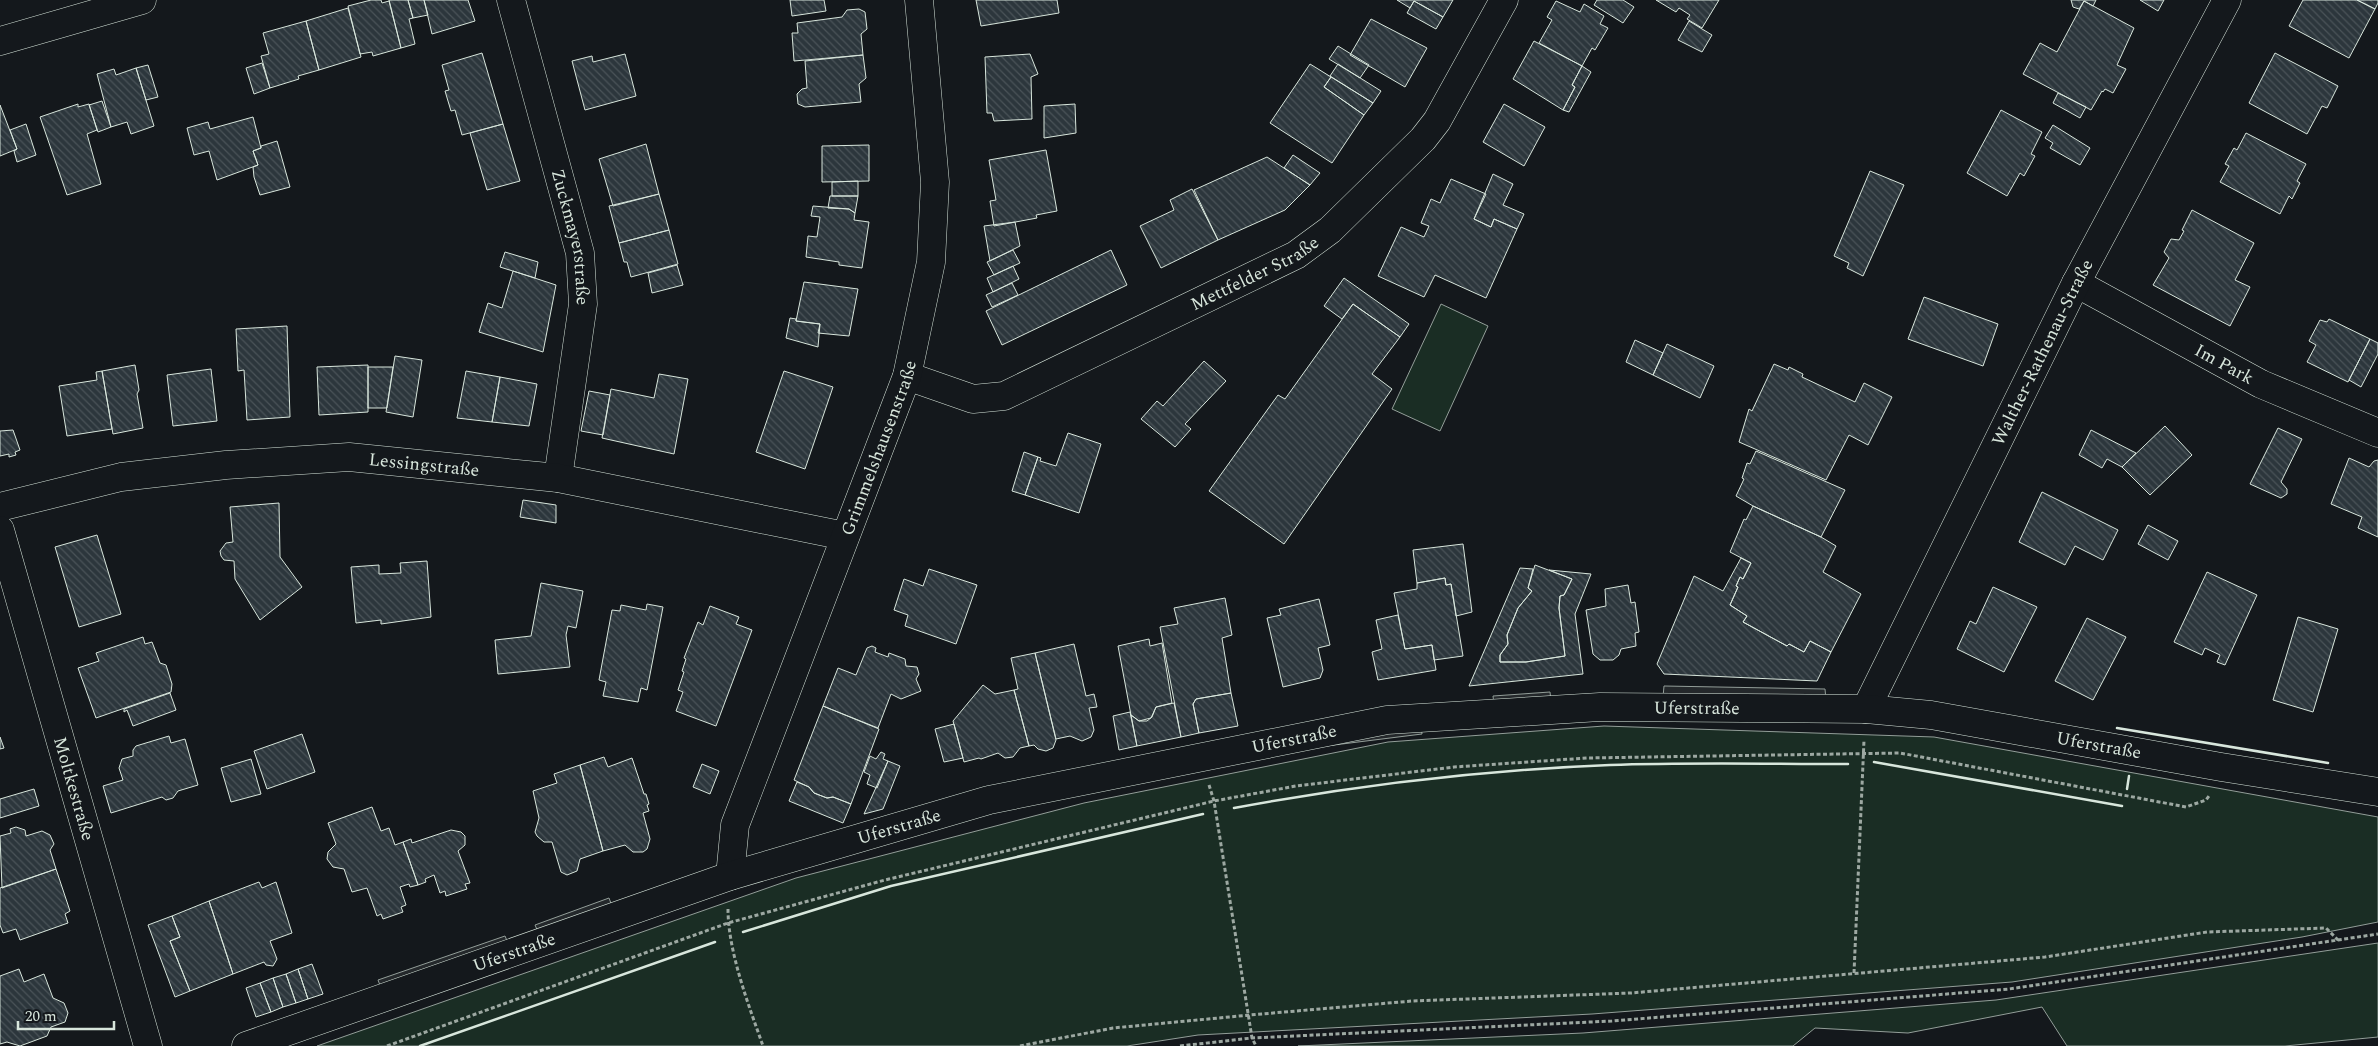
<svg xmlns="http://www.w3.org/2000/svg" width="2378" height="1046" viewBox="0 0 2378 1046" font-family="Spectral,serif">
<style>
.green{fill:#1a2d24;stroke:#939e99}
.parking{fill:#24282b;stroke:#939e99}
.building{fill:url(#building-back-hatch);stroke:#d8e6dc}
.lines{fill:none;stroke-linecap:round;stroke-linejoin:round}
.minor-casing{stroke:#d8e6dc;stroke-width:29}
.path{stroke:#9da8a2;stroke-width:3;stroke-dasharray:4 2.5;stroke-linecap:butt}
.minor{stroke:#14181c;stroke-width:28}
.wall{stroke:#d8e6dc;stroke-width:2.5}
.labels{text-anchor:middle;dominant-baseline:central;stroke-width:4;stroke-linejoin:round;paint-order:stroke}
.street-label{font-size:18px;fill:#d8e6dc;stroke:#14181c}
</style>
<defs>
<pattern id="building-back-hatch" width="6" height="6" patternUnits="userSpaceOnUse" patternTransform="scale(1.25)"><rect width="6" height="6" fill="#2c363c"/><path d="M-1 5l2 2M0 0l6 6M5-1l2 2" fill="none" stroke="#4a5358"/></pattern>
</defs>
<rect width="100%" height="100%" fill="#14181c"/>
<path class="green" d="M 1441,304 L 1488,326 L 1440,431 L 1392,409 Z
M 1604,726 L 1934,737 L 2378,817 L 2378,922 L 2302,937 L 2012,982 L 1592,1014 L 1198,1035 L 1127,1046 L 317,1046 L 796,878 L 1084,803 L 1388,742 Z
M 2378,943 L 2378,1037 L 2285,1046 L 2067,1046 L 2042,1007 L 1908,1033 L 1815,1028 L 1793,1046 L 1298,1046 L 1583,1033 L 1996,1000 Z"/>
<path class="parking" d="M 1664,686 L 1825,689 L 1826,700 L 1663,697 Z
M 1550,692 L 1551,701 L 1494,705 L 1493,696 Z
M 1421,725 L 1422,734 L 1294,750 Z
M 609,898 L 612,906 L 538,932 L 535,925 Z
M 505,936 L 508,943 L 381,988 L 378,980 Z"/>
<path class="building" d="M 371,0 L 381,0 L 382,3 L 389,1 L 401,48 L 373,56 L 372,52 L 360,54 L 348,6 Z
M 389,0 L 408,0 L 413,18 L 409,19 L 415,44 L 401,48 Z
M 408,0 L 424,0 L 428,15 L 413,18 Z
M 424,0 L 468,0 L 475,21 L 432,34 Z
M 790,0 L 824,0 L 826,11 L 792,16 Z
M 976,0 L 1057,0 L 1059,13 L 981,26 Z
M 1397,0 L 1453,0 L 1443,17 L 1414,1 L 1410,8 Z
M 1597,0 L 1623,0 L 1634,7 L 1623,23 L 1594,5 Z
M 1656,0 L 1719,0 L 1702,28 L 1687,19 L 1690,15 L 1679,8 L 1676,12 Z
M 2071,0 L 2096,0 L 2093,6 L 2084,1 L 2079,9 L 2073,7 Z
M 2140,0 L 2164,0 L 2158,11 Z
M 2303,0 L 2357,0 L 2375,9 L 2349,58 L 2289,26 Z
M 2357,0 L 2378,0 L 2378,3 L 2375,9 Z
M 1414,1 L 1443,17 L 1436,29 L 1407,13 Z
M 1556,1 L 1580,12 L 1584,4 L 1604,16 L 1600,24 L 1608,28 L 1595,50 L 1592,48 L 1582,66 L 1539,43 L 1552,20 L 1547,17 Z
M 2084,1 L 2134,28 L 2117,65 L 2126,69 L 2113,93 L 2105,89 L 2103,92 L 2102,91 L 2091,110 L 2023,74 L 2040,43 L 2057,52 Z
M 348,8 L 361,57 L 319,70 L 306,21 Z
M 859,9 L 865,12 L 867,29 L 861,34 L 863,55 L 794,61 L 792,33 L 798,33 L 797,23 L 842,17 L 847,10 Z
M 1371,19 L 1427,48 L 1405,87 L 1350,55 Z
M 306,21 L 319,70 L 298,76 L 299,79 L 270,88 L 261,56 L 269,54 L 263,33 Z
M 1689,21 L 1712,35 L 1702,52 L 1678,40 Z
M 1534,41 L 1582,66 L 1572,85 L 1575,87 L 1563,110 L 1513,79 Z
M 1338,46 L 1369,65 L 1360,78 L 1329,59 Z
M 482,53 L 503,124 L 462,135 L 455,110 L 451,111 L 445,91 L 449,90 L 442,65 Z
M 2275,53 L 2338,86 L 2327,108 L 2322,106 L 2307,134 L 2249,103 Z
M 625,54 L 636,96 L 585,110 L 572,61 L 592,56 L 593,62 Z
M 1030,54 L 1038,74 L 1031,77 L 1032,119 L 994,121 L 992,113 L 987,113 L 985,57 Z
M 863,55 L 866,78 L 859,84 L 861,102 L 805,107 L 798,104 L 797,94 L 802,89 L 807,88 L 805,61 Z
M 262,63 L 270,88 L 254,94 L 246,68 Z
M 1310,64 L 1331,77 L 1324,87 L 1364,115 L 1332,163 L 1270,123 Z
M 1338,64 L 1381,91 L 1373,103 L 1330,76 Z
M 148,65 L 158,97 L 146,100 L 136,68 Z
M 1582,66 L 1591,72 L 1569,112 L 1563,110 L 1575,87 L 1572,85 Z
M 136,68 L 154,126 L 131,134 L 127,122 L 111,127 L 97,74 L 114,69 L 116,75 Z
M 1331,77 L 1373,103 L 1364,115 L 1324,87 Z
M 2058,93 L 2086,107 L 2080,118 L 2053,103 Z
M 102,101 L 111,127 L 98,132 L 89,105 Z
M 78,104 L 78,107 L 89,104 L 97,130 L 87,134 L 101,184 L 67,195 L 40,117 Z
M 1075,104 L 1076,133 L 1044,138 L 1044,106 Z
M 1504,104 L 1545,127 L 1524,166 L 1483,142 Z
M 0,105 L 17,149 L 0,156 Z
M 2001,110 L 2042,132 L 2031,154 L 2035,156 L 2024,176 L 2020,173 L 2007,196 L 1967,173 Z
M 253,117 L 261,148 L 253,151 L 258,165 L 217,180 L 209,151 L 194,155 L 187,128 L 208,122 L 210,129 Z
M 26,124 L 36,155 L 17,162 L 14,151 L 17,149 L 10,130 Z
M 503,124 L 520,181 L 487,190 L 470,133 Z
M 2053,125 L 2090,148 L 2080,165 L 2050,148 L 2053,143 L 2045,138 Z
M 2246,133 L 2306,164 L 2297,181 L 2300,183 L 2292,199 L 2289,196 L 2280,214 L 2220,182 L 2229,166 L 2225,164 L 2234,148 L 2237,150 Z
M 277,141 L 290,187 L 260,195 L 254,177 L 253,167 L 258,165 L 253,151 L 261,148 L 261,146 Z
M 646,144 L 659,194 L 613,206 L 599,159 Z
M 869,145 L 869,181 L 822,182 L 822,146 Z
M 1046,150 L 1057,211 L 1036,215 L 1037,218 L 994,226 L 990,201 L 996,200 L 989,160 Z
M 1293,155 L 1320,173 L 1310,185 L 1284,168 Z
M 1267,157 L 1310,185 L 1285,210 L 1218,240 L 1194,190 Z
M 1870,171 L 1904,185 L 1863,276 L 1847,268 L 1849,263 L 1834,256 Z
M 1493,174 L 1513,184 L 1503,205 L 1524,214 L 1517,229 L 1494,219 L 1491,227 L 1474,219 Z
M 1451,179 L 1486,194 L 1474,219 L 1491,227 L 1494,219 L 1517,229 L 1486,298 L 1435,275 L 1424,297 L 1378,276 L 1401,227 L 1424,237 L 1429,226 L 1421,223 L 1431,199 L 1440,203 Z
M 858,181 L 858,196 L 832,196 L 832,182 Z
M 1192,189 L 1218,240 L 1161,268 L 1140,226 L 1174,210 L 1170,200 Z
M 659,194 L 669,230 L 619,243 L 609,206 Z
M 830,196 L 858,196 L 855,213 L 849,209 L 828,208 Z
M 813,206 L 849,209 L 855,213 L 854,220 L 869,222 L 862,268 L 839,265 L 839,262 L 806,257 L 808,236 L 817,237 L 820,217 L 811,216 Z
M 2192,210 L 2254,243 L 2235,280 L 2250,287 L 2230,326 L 2153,285 L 2169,258 L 2164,252 L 2171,239 L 2179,240 L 2184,231 L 2182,230 Z
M 1015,222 L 1020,246 L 990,261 L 984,226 Z
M 669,230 L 678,264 L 631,277 L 627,262 L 624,262 L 619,243 Z
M 1013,250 L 1020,263 L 994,275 L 987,262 Z
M 1111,250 L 1127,285 L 1002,345 L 986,311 Z
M 505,252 L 538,262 L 535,278 L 500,267 Z
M 677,265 L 683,285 L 652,293 L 648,273 Z
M 1013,266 L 1019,279 L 993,292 L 987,278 Z
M 513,271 L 556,285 L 543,352 L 479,332 L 488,303 L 502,308 Z
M 1344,278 L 1409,324 L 1400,337 L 1353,304 L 1342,319 L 1324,306 Z
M 804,282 L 858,289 L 849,336 L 818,333 L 820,324 L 796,321 Z
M 1012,283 L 1018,295 L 992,307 L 986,295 Z
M 1924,297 L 1998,324 L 1983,366 L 1908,339 Z
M 1353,304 L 1400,337 L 1372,374 L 1392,389 L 1284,544 L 1209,491 L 1278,395 L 1285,399 Z
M 790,318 L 796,319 L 796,321 L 820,324 L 818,347 L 786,338 Z
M 2329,319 L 2370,339 L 2348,382 L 2307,362 L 2316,345 L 2309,341 L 2320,320 L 2327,322 Z
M 287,326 L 290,417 L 247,420 L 244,370 L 238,371 L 236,329 Z
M 2370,339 L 2378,343 L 2378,354 L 2361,387 L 2349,380 Z
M 1635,340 L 1663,353 L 1653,375 L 1626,362 Z
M 1667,344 L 1714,366 L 1700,398 L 1653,375 Z
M 395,356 L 422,360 L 413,417 L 386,412 Z
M 1204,361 L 1226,381 L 1185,424 L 1191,429 L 1175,447 L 1141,419 L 1157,401 L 1163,406 Z
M 1774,364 L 1788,370 L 1789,367 L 1803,374 L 1802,377 L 1855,402 L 1864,383 L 1892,397 L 1868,445 L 1849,435 L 1826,480 L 1739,442 L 1749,409 L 1752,411 Z
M 135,365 L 139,390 L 137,394 L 143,428 L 113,434 L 102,371 Z
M 368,365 L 368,412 L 319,415 L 317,367 Z
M 368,367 L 393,367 L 387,408 L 368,408 Z
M 211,369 L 217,421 L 173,426 L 167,375 Z
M 102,371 L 112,429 L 67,436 L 59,386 L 97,380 L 96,372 Z
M 466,371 L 500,377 L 492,422 L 457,418 Z
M 784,371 L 833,387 L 805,469 L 756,452 Z
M 659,374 L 688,379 L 674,454 L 602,438 L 611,389 L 654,398 Z
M 500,377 L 537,384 L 529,426 L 492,422 Z
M 589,391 L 610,395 L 603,435 L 581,431 Z
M 2165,426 L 2192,455 L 2150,495 L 2122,467 Z
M 2278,428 L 2302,439 L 2281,482 L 2287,489 L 2287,494 L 2281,498 L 2250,484 Z
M 13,430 L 20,450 L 15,452 L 16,455 L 9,457 L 9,454 L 0,456 L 0,431 Z
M 2091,430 L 2136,453 L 2122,467 L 2107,459 L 2102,468 L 2079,455 Z
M 1068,433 L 1101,444 L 1079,513 L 1025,495 L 1038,457 L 1041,458 L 1040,461 L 1056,466 Z
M 1756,451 L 1845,490 L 1821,537 L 1753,506 L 1736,496 L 1744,479 L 1742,478 L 1747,463 L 1750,464 Z
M 1024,452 L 1038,457 L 1025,495 L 1012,491 Z
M 2349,458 L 2369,467 L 2374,461 L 2378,460 L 2378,537 L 2358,528 L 2362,517 L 2331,504 Z
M 2042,492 L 2118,530 L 2103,560 L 2075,546 L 2065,565 L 2019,542 Z
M 523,500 L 556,505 L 556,523 L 520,517 Z
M 279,503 L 280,557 L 302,587 L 260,620 L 235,579 L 234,561 L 224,560 L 221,556 L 220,551 L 226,543 L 233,542 L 230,507 Z
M 1753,506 L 1821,537 L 1836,546 L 1823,572 L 1861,594 L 1831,652 L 1810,641 L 1804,652 L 1789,644 L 1787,646 L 1743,622 L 1747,616 L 1730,605 L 1738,587 L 1736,586 L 1740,577 L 1743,579 L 1751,563 L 1730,552 L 1744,519 L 1746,520 Z
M 2148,525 L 2178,541 L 2168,560 L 2138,544 Z
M 97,535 L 121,614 L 79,627 L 55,547 Z
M 1463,544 L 1472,612 L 1456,616 L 1451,584 L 1446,585 L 1445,578 L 1417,583 L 1413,550 Z
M 1741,558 L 1751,563 L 1743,579 L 1740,577 L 1736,586 L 1738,587 L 1730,605 L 1747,616 L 1743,622 L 1787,646 L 1789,644 L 1804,652 L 1810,641 L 1831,652 L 1817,681 L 1664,674 L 1657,664 L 1694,576 L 1723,591 Z
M 427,561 L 431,617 L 381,624 L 381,620 L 356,623 L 351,567 L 379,565 L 379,574 L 401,573 L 400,563 Z
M 1535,565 L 1572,579 L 1564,595 L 1560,596 L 1559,608 L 1565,656 L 1526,662 L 1500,662 L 1500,655 L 1508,644 L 1507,635 L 1518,608 L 1532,591 L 1528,588 Z
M 1520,568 L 1533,569 L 1528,588 L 1532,591 L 1518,608 L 1507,635 L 1508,644 L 1500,655 L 1500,662 L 1526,662 L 1565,656 L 1559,608 L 1560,596 L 1564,595 L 1572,579 L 1549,570 L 1591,574 L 1575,614 L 1583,674 L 1469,686 Z
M 929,569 L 977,585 L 956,644 L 905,626 L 908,615 L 894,610 L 904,579 L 923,586 Z
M 2207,572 L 2257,595 L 2225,665 L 2217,662 L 2220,655 L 2205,648 L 2202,655 L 2174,642 Z
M 1445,578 L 1446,585 L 1451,584 L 1463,656 L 1434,660 L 1432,645 L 1405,649 L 1394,593 L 1417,589 L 1417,583 Z
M 541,583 L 583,591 L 576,628 L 568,626 L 566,635 L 570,667 L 498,674 L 495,640 L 531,636 Z
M 1628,585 L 1631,603 L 1635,602 L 1639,632 L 1635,633 L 1636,646 L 1621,649 L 1619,655 L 1613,660 L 1600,660 L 1593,654 L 1586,610 L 1606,606 L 1605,589 Z
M 1993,587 L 2037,607 L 2004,672 L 1957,649 L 1970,621 L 1976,624 Z
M 1225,598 L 1232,635 L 1222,638 L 1231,693 L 1196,699 L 1193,704 L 1199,733 L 1181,737 L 1160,627 L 1178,624 L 1174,608 Z
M 1319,599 L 1330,645 L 1318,648 L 1323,670 L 1320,678 L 1283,687 L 1267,618 L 1281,615 L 1279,609 Z
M 647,604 L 663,607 L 647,690 L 641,688 L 638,702 L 603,696 L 606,682 L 599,680 L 612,610 L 620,611 L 621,605 L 646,610 Z
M 710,606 L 739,617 L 736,624 L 752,630 L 716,726 L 676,711 L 683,692 L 678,690 L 684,672 L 682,671 L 686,659 L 684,658 L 698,622 L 703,625 Z
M 1398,615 L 1405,649 L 1432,645 L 1436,670 L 1378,680 L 1372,652 L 1382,649 L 1376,620 Z
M 2298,617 L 2338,629 L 2313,712 L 2273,700 Z
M 2087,618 L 2126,637 L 2093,700 L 2055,681 Z
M 143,637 L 145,644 L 152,642 L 160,663 L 166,665 L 172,684 L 171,692 L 96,718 L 78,668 L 99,661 L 96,653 Z
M 1149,639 L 1150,646 L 1162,643 L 1172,703 L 1156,707 L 1151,718 L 1139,721 L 1131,715 L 1118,646 Z
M 1074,644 L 1086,696 L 1094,694 L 1097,707 L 1089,708 L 1094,730 L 1091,737 L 1082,741 L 1070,736 L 1056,739 L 1035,653 Z
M 872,646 L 876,648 L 875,652 L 888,657 L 889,653 L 905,659 L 906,666 L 917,667 L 919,674 L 916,679 L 921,691 L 901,699 L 891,694 L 878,728 L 823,706 L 838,668 L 856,675 L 867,648 Z
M 1035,653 L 1056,740 L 1053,748 L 1046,751 L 1038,749 L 1034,745 L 1029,746 L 1014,690 L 1018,689 L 1011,658 Z
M 983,685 L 995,694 L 1014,690 L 1029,746 L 1020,748 L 1013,757 L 1005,758 L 998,753 L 981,759 L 979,758 L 964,762 L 953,721 Z
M 170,693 L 176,710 L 133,726 L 127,710 L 124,712 L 124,709 Z
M 1231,693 L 1238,726 L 1199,733 L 1193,704 L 1196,699 Z
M 1174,703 L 1181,737 L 1137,746 L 1131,715 L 1139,721 L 1147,721 L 1152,717 L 1156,707 Z
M 823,706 L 879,729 L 851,804 L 833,797 L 827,798 L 814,793 L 809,787 L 794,780 Z
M 1130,712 L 1137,746 L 1119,750 L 1113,716 Z
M 954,724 L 963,758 L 944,762 L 935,729 Z
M 302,734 L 315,772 L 267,789 L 254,751 Z
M 169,736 L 171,743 L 185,739 L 198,785 L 178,791 L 173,798 L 166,800 L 162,797 L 111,813 L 103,786 L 123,780 L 119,768 L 122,759 L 133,756 L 133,750 L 136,746 Z
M 0,737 L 4,748 L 0,749 Z
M 881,752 L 885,754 L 883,759 L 888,761 L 877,788 L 867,784 L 870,775 L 864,772 L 870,756 L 876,759 Z
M 604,757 L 608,767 L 632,758 L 644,794 L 646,794 L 649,804 L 647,805 L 649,811 L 643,813 L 650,839 L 647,849 L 643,852 L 633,852 L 625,845 L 603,851 L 580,765 Z
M 251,759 L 261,794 L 231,802 L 221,768 Z
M 888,761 L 900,766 L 883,809 L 864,814 Z
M 702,764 L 719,771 L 710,794 L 693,787 Z
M 580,765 L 603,851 L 580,859 L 577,871 L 567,875 L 561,872 L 552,842 L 544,842 L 537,836 L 535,832 L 539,818 L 533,791 L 557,783 L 554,774 Z
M 797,782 L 809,787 L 814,793 L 827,798 L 833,797 L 851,804 L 843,823 L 789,801 Z
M 34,789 L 39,806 L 0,818 L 0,799 Z
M 372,807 L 381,831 L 389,828 L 395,845 L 403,842 L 418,885 L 410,887 L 409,884 L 400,887 L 406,905 L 401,907 L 403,912 L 383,919 L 381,914 L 377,916 L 367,888 L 352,892 L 344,869 L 333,867 L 327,859 L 328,852 L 336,844 L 328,823 Z
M 16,827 L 25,830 L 26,836 L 42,831 L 50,835 L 54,844 L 50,850 L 56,869 L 2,888 L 0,836 L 11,833 L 10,829 Z
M 451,830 L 461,832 L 465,836 L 465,845 L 458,851 L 470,883 L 465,884 L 467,889 L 446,896 L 445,891 L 440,893 L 434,875 L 425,879 L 426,882 L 418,885 L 403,842 L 411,839 L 412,843 Z
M 56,869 L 70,911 L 65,914 L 68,923 L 20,940 L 16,929 L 3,933 L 0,925 L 0,888 Z
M 259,882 L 262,888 L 276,882 L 292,933 L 270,941 L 277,959 L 273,966 L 266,965 L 264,962 L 233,974 L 209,901 Z
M 209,901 L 233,974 L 190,991 L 170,941 L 180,937 L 172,916 Z
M 172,916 L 180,937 L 170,941 L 190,991 L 175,997 L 148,925 Z
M 312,964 L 323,994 L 308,999 L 298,969 Z
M 19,969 L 24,982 L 44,974 L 53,998 L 64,1003 L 68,1013 L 65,1022 L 51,1027 L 47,1036 L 20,1046 L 7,1042 L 0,1044 L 0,976 Z
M 298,969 L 308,999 L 296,1003 L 286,974 Z
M 286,974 L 296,1003 L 283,1007 L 273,978 Z
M 273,978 L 283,1007 L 271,1012 L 260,983 Z
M 260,983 L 271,1012 L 256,1017 L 246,988 Z"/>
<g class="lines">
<g class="minor-casing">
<g id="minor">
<path id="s1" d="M 511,0 L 580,253 L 583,304 L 558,478"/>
<path d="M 0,41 L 142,0"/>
<path id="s2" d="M 2076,283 L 2261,384 L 2378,433"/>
<path id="s3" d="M 907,376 L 973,399 L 1004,396 L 1296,255 L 1330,230 L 1423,139 L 1437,121 L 1504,0"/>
<path id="s4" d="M 0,507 L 121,477 L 226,465 L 349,457 L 558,478 L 845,536"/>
<path id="s5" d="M 0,530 L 148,1046"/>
<path id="s6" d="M 1866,709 L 2076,283 L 2227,0"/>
<path id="s7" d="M 730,876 L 735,825 L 907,376 L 931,262 L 935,182 L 919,0"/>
<path id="s8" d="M 246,1046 L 730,876 L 989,800 L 1387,720 L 1600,707 L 1866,709 L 1931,715 L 2221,767 L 2378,792"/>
</g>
</g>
<path class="path" d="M 1209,785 L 1214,801 L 1252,1038 L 1256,1046
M 728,909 C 728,952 749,1006 763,1046
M 1854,973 L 1864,740
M 387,1046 L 728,923 L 885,880 L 1214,801 L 1296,786 L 1454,767 L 1587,758 L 1900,753 L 2186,807 L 2206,800 L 2209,796
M 1020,1046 L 1113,1028 L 1250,1015 L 1412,1001 L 1631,993 L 2045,957 L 2207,932 L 2326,928 L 2339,941
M 1180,1046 L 1252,1038 L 1612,1021 L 2009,989 L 2378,934"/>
<use href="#minor" class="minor"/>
<path class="wall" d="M 2117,728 L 2328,763
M 1874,762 L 2122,806
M 2127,789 L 2129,776
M 1234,808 C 1358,785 1483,770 1610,765 C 1689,762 1769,764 1848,764
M 743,932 L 891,886 L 1203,814
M 420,1046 L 715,942"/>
</g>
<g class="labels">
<g class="street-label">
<text stroke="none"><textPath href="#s1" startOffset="245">Zuckmayerstraße</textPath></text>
<text stroke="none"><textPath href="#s3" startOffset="380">Mettfelder Straße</textPath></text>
<text stroke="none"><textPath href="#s6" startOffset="398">Walther-Rathenau-Straße</textPath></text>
<text stroke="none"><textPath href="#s2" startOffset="169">Im Park</textPath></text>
<text stroke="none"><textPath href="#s7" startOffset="455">Grimmelshausenstraße</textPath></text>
<text stroke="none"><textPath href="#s4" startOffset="429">Lessingstraße</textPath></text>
<text stroke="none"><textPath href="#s8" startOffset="1499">Uferstraße</textPath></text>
<text stroke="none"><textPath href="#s8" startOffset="1094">Uferstraße</textPath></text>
<text stroke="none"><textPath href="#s8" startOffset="1904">Uferstraße</textPath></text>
<text stroke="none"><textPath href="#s5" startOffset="269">Moltkestraße</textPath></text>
<text stroke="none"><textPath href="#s8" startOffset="689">Uferstraße</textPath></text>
<text stroke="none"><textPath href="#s8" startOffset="284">Uferstraße</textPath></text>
</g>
</g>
<path d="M18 1021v8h96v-8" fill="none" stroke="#d8e6dc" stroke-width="2.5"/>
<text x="25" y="1021" font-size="15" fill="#d8e6dc" stroke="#14181c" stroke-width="4" paint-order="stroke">20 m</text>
</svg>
